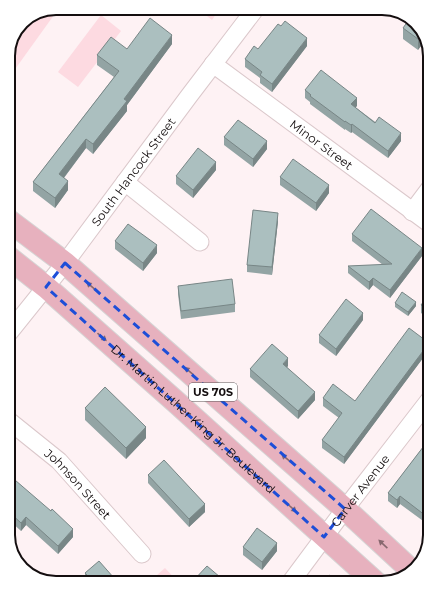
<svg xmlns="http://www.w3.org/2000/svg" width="438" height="591" viewBox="0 0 438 591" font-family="Montserrat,sans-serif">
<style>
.green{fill:#fddae1}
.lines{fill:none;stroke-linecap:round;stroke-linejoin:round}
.street-casing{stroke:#dbc8cb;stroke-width:19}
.primary-casing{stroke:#d5d4d4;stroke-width:24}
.street{stroke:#fff;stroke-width:17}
.primary{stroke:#e7b1be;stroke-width:22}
.wall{fill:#93a4a4}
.shaded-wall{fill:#788686}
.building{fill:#abbfbf;stroke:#788686}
.oneway{fill:#88686f}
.marked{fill:none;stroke:#1d4ed8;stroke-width:3;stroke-dasharray:8 5;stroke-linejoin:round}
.labels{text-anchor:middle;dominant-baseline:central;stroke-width:3.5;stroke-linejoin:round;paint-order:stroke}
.shield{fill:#fff;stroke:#5a5657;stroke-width:1}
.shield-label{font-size:11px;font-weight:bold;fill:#140e0f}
.street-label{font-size:12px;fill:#140e0f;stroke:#fff}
.rim{fill:none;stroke:#140e0f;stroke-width:2}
</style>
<rect width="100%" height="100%" fill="#fef2f4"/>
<path class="green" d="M 56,8 L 59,8 L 8,79 L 8,52 L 24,20 Z
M 197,8 L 220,8 L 212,20 Z
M 101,15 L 121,31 L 78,87 L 58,72 Z
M 165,568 L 179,583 L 148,583 Z"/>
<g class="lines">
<g class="street-casing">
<g id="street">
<path id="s1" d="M 213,64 L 430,224"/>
<path d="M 125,182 L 200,242"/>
<path d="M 412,212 L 430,188"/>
<path id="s2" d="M 8,334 L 65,263 L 189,96 L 256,8"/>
<path id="s3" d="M 8,420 L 59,461 L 142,554"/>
<path id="s4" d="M 290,583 L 345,509 L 430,399"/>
</g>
</g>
<g class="primary-casing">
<g id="primary">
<path d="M 8,220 L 65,263 L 345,509 L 412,571"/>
<path id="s5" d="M 8,257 L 46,287 L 176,402 L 376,583"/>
</g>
</g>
<use href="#street" class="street"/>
<use href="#primary" class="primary"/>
</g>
<path class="wall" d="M 403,28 L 423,32 L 418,50 L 403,39 Z
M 172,44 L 127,105 L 127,111 L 93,154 L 86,148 L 64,178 L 68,190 L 55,208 L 33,191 L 33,182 L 114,77 L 97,65 L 97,55 L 127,49 Z
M 307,46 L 272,92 L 260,83 L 260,78 L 245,67 L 245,59 L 258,49 Z
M 305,90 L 357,106 L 355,107 L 401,141 L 388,158 L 352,132 L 351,133 L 345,129 L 345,130 L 310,104 L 310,102 L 305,98 Z
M 224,137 L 267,149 L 253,167 L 224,145 Z
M 216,170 L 193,198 L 176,184 L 176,176 Z
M 280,177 L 329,193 L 316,211 L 280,185 Z
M 278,221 L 272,275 L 247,272 L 247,265 Z
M 352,234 L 422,256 L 390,298 L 373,285 L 369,290 L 348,273 L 348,266 L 383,265 L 352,241 Z
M 115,241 L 157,253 L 143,271 L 115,249 Z
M 178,286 L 235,304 L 235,312 L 181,319 L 178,294 Z
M 430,293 L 430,320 L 421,313 L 421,305 Z
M 395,303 L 416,306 L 408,316 L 395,307 Z
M 363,320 L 336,356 L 319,343 L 319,335 Z
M 429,350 L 344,464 L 322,448 L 322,440 L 339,418 L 323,406 L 323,398 L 355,401 Z
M 288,366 L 287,367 L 315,400 L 298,419 L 250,377 L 250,369 Z
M 85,408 L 146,438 L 126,459 L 85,420 Z
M 430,438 L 430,490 L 429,491 L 430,492 L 430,526 L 400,504 L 397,508 L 388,501 L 388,493 Z
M 8,474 L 73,537 L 58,554 L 26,525 L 21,531 L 8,519 Z
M 148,475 L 205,512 L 189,527 L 148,483 Z
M 243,547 L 277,551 L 262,570 L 243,555 Z
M 85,573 L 114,583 L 87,583 L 85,581 Z"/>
<path class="shaded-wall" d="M 423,32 L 426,40 L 418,50 L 418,39 Z
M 172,35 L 172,44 L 127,105 L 127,111 L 93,154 L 93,144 L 124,99 Z
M 307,38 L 307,46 L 272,92 L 272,84 Z
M 357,98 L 357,106 L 351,112 L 351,104 Z
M 352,124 L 352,132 L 351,133 L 351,125 Z
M 401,133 L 401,141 L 388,158 L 388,151 Z
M 86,139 L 86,148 L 59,184 L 59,174 Z
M 267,141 L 267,149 L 253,167 L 253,159 Z
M 216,162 L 216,170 L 193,198 L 193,190 Z
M 68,181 L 68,190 L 55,208 L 55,198 Z
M 329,185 L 329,193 L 316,211 L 316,203 Z
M 278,213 L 278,221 L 272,275 L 272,267 Z
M 157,245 L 157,253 L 143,271 L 143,263 Z
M 422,248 L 422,256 L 390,298 L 390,290 Z
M 373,278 L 373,285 L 369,290 L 369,282 Z
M 416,302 L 416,306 L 408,316 L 408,312 Z
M 363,313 L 363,320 L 336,356 L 336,349 Z
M 429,343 L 429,350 L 344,464 L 344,457 Z
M 288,358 L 288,366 L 283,372 L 283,364 Z
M 315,392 L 315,400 L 298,419 L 298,411 Z
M 146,427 L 146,438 L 126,459 L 126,448 Z
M 430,482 L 430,490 L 425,496 L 425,489 Z
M 400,496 L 400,504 L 397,508 L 397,500 Z
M 205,504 L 205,512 L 189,527 L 189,519 Z
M 26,517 L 26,525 L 21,531 L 21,523 Z
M 73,529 L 73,537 L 58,554 L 58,546 Z
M 277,543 L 277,551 L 262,570 L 262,562 Z
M 114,578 L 114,583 L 108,583 Z"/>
<path class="building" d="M 150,18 L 172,35 L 124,99 L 127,101 L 93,144 L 86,139 L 59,174 L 68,181 L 55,198 L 33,182 L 119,71 L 97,55 L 111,37 L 127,49 Z
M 410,18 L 423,32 L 418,39 L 403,28 Z
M 285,21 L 307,38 L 272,84 L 260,75 L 262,72 L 245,59 L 254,46 L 258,49 L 278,24 L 281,26 Z
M 321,70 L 357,98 L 351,104 L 375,123 L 379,117 L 401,133 L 388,151 L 352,124 L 351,125 L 345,121 L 345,122 L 310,96 L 311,95 L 305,90 Z
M 238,120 L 267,141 L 253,159 L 224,137 Z
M 198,148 L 216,162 L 193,190 L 176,176 Z
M 293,159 L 329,185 L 316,203 L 280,177 Z
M 371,209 L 422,248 L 390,290 L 373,278 L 369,282 L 348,266 L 392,264 L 352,234 Z
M 253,210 L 278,213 L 272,267 L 247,265 Z
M 128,224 L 157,245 L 143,263 L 115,241 Z
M 232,279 L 235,304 L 181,311 L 178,286 Z
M 402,292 L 416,302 L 408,312 L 395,303 Z
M 430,293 L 430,312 L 421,305 Z
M 346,299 L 363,313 L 336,349 L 319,335 Z
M 409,328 L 429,343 L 344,457 L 322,440 L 342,413 L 323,398 L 333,384 L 355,401 Z
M 272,344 L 288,358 L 283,364 L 315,392 L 298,411 L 250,369 Z
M 105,387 L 146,427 L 126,448 L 85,408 Z
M 430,438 L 430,482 L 425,489 L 430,492 L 430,499 L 429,500 L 430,501 L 430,519 L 400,496 L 397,500 L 388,493 Z
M 164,460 L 205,504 L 189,519 L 148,475 Z
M 8,474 L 51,511 L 52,509 L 73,529 L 58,546 L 26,517 L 21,523 L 8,511 Z
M 257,528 L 277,543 L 262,562 L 243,547 Z
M 99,561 L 114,578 L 108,583 L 94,583 L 85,573 Z
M 207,566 L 227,583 L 195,583 L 193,581 Z
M 329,575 L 340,583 L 323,583 Z"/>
<defs><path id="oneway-solid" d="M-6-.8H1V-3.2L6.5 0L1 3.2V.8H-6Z"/></defs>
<g class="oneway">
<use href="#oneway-solid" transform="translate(91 286) rotate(-139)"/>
<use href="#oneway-solid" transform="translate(102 337) rotate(41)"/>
<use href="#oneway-solid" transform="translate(189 371) rotate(-139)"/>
<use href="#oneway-solid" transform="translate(286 458) rotate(-139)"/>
<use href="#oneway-solid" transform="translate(292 508) rotate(42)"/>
<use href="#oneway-solid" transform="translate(383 544) rotate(-137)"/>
</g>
<path class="marked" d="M 65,263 L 345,509 L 324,537 L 46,287 Z"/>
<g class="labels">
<rect class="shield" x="189" y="383" width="48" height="18" rx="3"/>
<g class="shield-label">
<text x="213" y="392">US 70S</text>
</g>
<g class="street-label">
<text stroke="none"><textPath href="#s1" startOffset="135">Minor Street</textPath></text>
<text stroke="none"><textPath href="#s2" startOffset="205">South Hancock Street</textPath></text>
<text stroke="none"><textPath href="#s5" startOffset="246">Dr. Martin Luther King Jr. Boulevard</textPath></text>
<text stroke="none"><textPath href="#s3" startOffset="95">Johnson Street</textPath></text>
<text stroke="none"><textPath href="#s4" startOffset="116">Carver Avenue</textPath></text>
</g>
</g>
<path d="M0 0H438V591H0ZM56 15H382A41 41 0 0 1 423 56V535A41 41 0 0 1 382 576H56A41 41 0 0 1 15 535V56A41 41 0 0 1 56 15Z" fill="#fff" fill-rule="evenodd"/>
<path class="rim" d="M56 15H382A41 41 0 0 1 423 56V535A41 41 0 0 1 382 576H56A41 41 0 0 1 15 535V56A41 41 0 0 1 56 15Z"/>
</svg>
